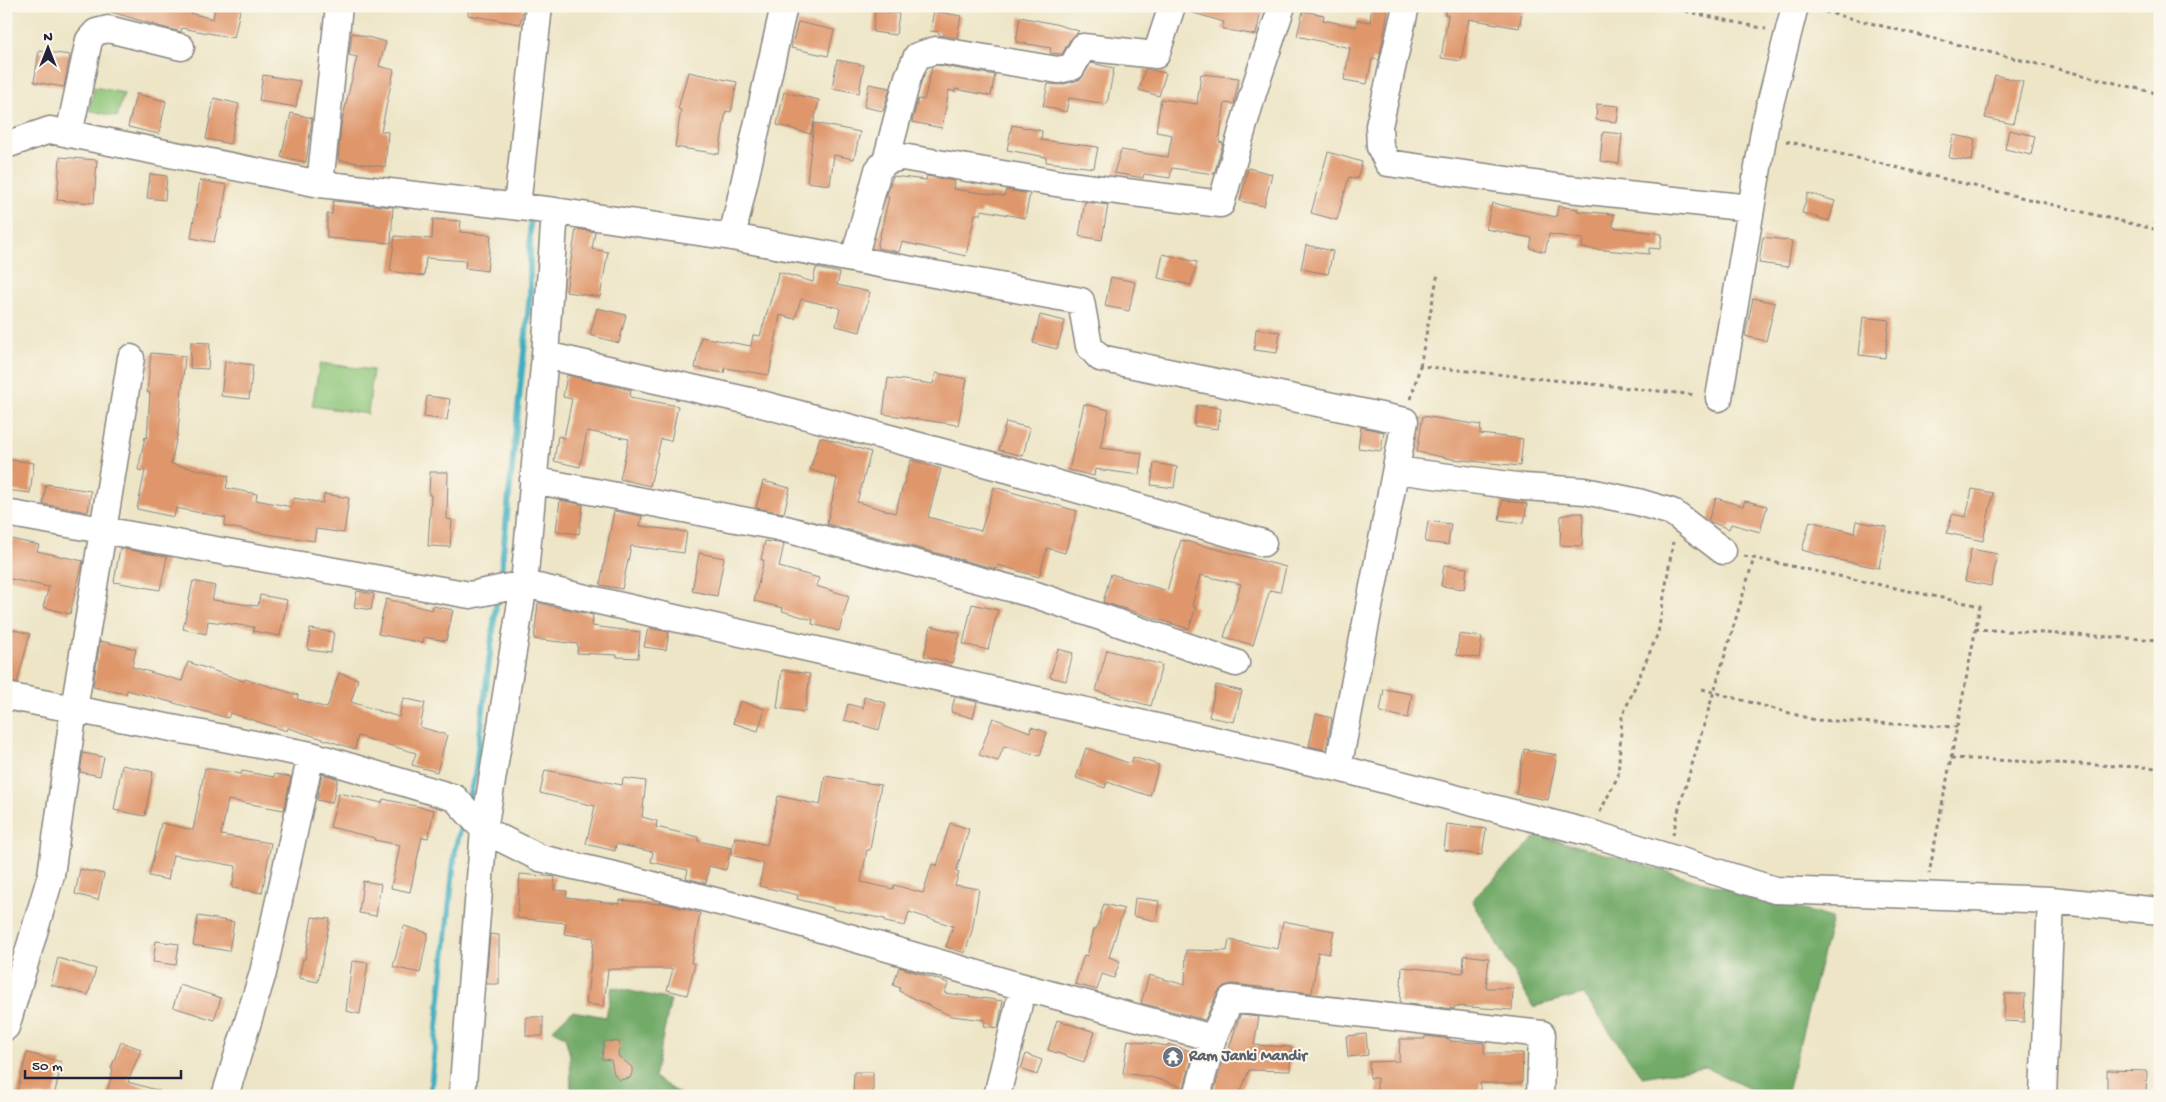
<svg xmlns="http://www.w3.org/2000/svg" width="2166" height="1102" viewBox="0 0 2166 1102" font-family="'Gochi Hand',sans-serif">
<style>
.green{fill:#8dc578;stroke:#58745a}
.forest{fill:#72aa68;stroke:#4a6652}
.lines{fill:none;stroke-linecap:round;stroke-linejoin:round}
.stream{stroke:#41aebf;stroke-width:6}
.building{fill:#df966a}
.minor-casing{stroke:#888480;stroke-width:29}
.path{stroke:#888480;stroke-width:3;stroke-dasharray:4 4;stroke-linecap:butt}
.minor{stroke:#fff;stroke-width:26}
.labels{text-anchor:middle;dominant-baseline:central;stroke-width:4;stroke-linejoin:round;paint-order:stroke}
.worship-label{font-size:16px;font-weight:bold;fill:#5b616d;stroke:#fbf7ec;text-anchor:start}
</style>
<rect width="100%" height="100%" fill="#fbf7ec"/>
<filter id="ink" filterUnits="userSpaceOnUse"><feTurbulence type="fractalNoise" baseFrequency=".02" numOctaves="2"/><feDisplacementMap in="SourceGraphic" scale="10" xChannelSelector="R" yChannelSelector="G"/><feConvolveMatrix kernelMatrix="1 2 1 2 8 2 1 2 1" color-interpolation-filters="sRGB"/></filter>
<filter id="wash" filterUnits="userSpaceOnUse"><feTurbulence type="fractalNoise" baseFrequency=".0096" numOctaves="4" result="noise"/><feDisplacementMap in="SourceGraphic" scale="20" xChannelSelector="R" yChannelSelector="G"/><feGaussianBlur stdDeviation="1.12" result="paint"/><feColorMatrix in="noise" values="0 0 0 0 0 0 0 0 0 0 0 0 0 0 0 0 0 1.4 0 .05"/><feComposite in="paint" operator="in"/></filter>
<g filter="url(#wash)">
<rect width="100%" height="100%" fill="#ede5c6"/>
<path class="green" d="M 94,87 L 124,93 L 117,117 L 89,110 Z
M 320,363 L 373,370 L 368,414 L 312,406 Z"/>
<path class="forest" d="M 1538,835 L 1832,918 L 1786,1096 L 1764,1096 L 1705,1067 L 1642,1077 L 1583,994 L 1533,1007 L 1472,900 Z
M 612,987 L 671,1000 L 654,1077 L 683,1096 L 571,1096 L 570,1055 L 565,1037 L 553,1029 L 572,1011 L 606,1017 Z"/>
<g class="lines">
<path class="stream" d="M 500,582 L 530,294 L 530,215
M 468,801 L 475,775 L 497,597
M 430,1096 L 455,850 L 463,819"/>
</g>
<g id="blocks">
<path class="building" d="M 108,6 L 163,6 L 213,19 L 215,6 L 241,6 L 234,38 L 182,28 L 181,32 L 155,25 L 108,11 Z
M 469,6 L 524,6 L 520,24 L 468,15 Z
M 1188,6 L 1262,6 L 1256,35 L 1222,29 L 1224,22 L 1187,11 Z
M 1372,6 L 1389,6 L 1379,60 L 1372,59 L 1367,84 L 1344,80 L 1350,48 L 1297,36 L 1303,11 L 1324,15 L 1323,20 L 1356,27 L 1357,20 L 1370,22 Z
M 1446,6 L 1523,6 L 1519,28 L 1469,19 L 1461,61 L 1441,58 L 1448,15 L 1445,15 Z
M 875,10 L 899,14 L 896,35 L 873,32 Z
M 934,11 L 961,16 L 957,38 L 939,35 L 939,32 L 930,31 Z
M 1020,17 L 1055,24 L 1079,31 L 1070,40 L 1062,54 L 1050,53 L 1051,48 L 1016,42 Z
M 798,22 L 834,30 L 828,56 L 791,48 Z
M 352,33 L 386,42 L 379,66 L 394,70 L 381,131 L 388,132 L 385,167 L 338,160 L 341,125 L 357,57 L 349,55 Z
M 39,51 L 70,55 L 64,87 L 34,82 Z
M 837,60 L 864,65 L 859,93 L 832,88 Z
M 1091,63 L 1114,68 L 1107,104 L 1069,98 L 1066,112 L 1043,106 L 1048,84 L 1061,85 L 1081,79 Z
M 937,65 L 995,75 L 991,96 L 955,89 L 955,92 L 949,90 L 942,128 L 912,122 L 918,99 L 924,100 L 932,67 Z
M 1145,69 L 1166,73 L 1159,96 L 1139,90 Z
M 688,72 L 737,82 L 731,112 L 726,111 L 719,154 L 675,147 L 681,110 L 678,109 Z
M 1201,74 L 1239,78 L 1234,104 L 1225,103 L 1219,142 L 1223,143 L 1214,174 L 1172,168 L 1170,178 L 1144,174 L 1143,178 L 1114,173 L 1121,150 L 1168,157 L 1172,135 L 1156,132 L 1161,99 L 1197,104 Z
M 263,75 L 300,81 L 296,107 L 259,101 Z
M 1995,75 L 2023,82 L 2013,124 L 1985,118 Z
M 869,84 L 890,88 L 883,111 L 864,107 Z
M 784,92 L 819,100 L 811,134 L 777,125 Z
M 136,94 L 166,101 L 159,134 L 128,127 Z
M 214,98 L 239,104 L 230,144 L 206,139 Z
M 1597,104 L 1619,106 L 1617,122 L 1596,120 Z
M 291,113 L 312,118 L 306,162 L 281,157 Z
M 814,123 L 860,132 L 854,159 L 834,155 L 830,185 L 807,182 Z
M 1012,125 L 1042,131 L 1041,140 L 1098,147 L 1094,168 L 1046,162 L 1046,157 L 1007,150 Z
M 2009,130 L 2035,136 L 2031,155 L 2005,149 Z
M 1603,132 L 1622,134 L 1619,164 L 1600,161 Z
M 1953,135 L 1975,139 L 1972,161 L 1949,158 Z
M 1328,152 L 1362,162 L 1357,179 L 1349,177 L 1337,220 L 1311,213 Z
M 60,157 L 97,160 L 94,203 L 57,200 Z
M 1248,168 L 1272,174 L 1264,206 L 1240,201 Z
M 150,174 L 167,176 L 165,200 L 147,198 Z
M 893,176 L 926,180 L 927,176 L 954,181 L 953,189 L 1004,196 L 1006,190 L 1030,194 L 1025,218 L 982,210 L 981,214 L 975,214 L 966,256 L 902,242 L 899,252 L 877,248 L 889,197 L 886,197 Z
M 200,180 L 227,185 L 221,219 L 219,219 L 214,242 L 191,238 Z
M 1808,193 L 1835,201 L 1829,221 L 1802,213 Z
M 333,201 L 393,207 L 391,243 L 327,238 L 327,214 L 332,214 Z
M 1085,202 L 1108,205 L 1102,240 L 1079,236 Z
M 1492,203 L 1556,217 L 1558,206 L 1578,209 L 1577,211 L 1614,214 L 1613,227 L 1662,234 L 1660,249 L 1649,248 L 1649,254 L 1582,248 L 1583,239 L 1549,234 L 1545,252 L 1530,248 L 1532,238 L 1486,229 Z
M 433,219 L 461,221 L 460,232 L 491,235 L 487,271 L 465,268 L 466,261 L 426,258 L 424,276 L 390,271 L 395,236 L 432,239 Z
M 576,229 L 595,232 L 592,249 L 608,252 L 600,297 L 566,292 Z
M 1763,237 L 1792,241 L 1788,267 L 1759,263 Z
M 1306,245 L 1333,251 L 1328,274 L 1301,269 Z
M 1163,254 L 1197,262 L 1191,285 L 1158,278 Z
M 816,268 L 840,273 L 837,285 L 870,292 L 860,332 L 836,326 L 840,308 L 801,299 L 795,319 L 780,315 L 769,375 L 725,368 L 724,373 L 695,368 L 701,337 L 751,346 L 753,335 L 760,336 L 779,272 L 813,282 Z
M 1111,277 L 1135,282 L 1129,311 L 1105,306 Z
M 1753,298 L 1775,303 L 1766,341 L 1745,336 Z
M 597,308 L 626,315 L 619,343 L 590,335 Z
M 1040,315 L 1065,321 L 1057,349 L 1033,343 Z
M 1863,317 L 1889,320 L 1885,358 L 1859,355 Z
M 1256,329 L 1280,332 L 1277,353 L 1254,350 Z
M 191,342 L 210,343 L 208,369 L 190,368 Z
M 151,353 L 185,356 L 178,431 L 171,464 L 229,476 L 226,488 L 257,494 L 256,500 L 292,507 L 294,498 L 323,503 L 324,494 L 349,498 L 344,533 L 316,529 L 314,541 L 254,532 L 224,526 L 226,518 L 176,508 L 174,517 L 137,509 L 145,471 L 138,470 L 145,437 L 147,438 L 150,393 L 147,392 Z
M 225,361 L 253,365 L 249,399 L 221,396 Z
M 936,373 L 967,379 L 958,425 L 883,414 L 888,378 L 933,384 Z
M 567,375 L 631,390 L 630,397 L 678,406 L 671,441 L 661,439 L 650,486 L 620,479 L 629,439 L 587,431 L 580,467 L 554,461 L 558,436 L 564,438 L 572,399 L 563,397 Z
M 427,396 L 450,399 L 447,420 L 424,417 Z
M 1084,404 L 1109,410 L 1100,448 L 1142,453 L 1139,475 L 1095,469 L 1094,476 L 1069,470 Z
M 1197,405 L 1221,408 L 1218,429 L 1194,426 Z
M 1423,416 L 1481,425 L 1480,434 L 1523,439 L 1520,466 L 1452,459 L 1417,452 Z
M 1006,422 L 1030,428 L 1023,456 L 999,450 Z
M 1361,427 L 1384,432 L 1381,451 L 1358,448 Z
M 820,437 L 871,452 L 857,502 L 895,513 L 911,460 L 941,469 L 928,517 L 981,531 L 994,487 L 1077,511 L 1065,553 L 1047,548 L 1039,577 L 998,565 L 997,569 L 827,524 L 837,478 L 810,470 Z
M 6,459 L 34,463 L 30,493 L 6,490 Z
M 1154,463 L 1177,467 L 1174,488 L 1151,485 Z
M 430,472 L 448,472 L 447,519 L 452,520 L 450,547 L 428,546 L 431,495 L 429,495 Z
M 763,481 L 790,488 L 784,513 L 756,508 Z
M 46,484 L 91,491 L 88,512 L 43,504 Z
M 1972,489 L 1993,493 L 1983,541 L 1947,533 L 1952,514 L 1966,517 Z
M 1716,498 L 1743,506 L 1745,501 L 1767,506 L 1760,532 L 1731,524 L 1729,529 L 1708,521 Z
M 560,500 L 583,505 L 579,534 L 556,531 Z
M 1502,500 L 1527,504 L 1524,523 L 1499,520 Z
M 614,511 L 642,516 L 640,526 L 687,532 L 684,553 L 631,546 L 622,589 L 600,585 Z
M 1573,513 L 1583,513 L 1582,546 L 1560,545 L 1561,516 Z
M 1428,521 L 1451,524 L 1448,545 L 1425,542 Z
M 1810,521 L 1854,533 L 1856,521 L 1887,527 L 1879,568 L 1838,560 L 1802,550 Z
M 6,538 L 39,545 L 37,551 L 83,561 L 70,614 L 43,607 L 49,587 L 6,578 Z
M 1181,540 L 1286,567 L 1280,592 L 1270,590 L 1253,645 L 1224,637 L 1241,584 L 1200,575 L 1192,606 L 1196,607 L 1189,629 L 1103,602 L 1111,574 L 1167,591 Z
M 765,541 L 784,544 L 779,567 L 819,578 L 816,586 L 849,596 L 839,631 L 812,624 L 813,620 L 782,611 L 783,608 L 754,601 L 764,560 L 761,560 Z
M 120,548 L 167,557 L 160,590 L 114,582 Z
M 1971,549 L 1998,554 L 1991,586 L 1965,581 Z
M 699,553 L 724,558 L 717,596 L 692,591 Z
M 1444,565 L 1467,568 L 1464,589 L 1441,586 Z
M 193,581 L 215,586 L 212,600 L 258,606 L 260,595 L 287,600 L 280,636 L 253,631 L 254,627 L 208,621 L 206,634 L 183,629 Z
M 357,591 L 374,594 L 371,610 L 354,607 Z
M 386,599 L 432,610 L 433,606 L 453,610 L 446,641 L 424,637 L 423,643 L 378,634 Z
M 538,603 L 593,615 L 592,626 L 640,632 L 638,658 L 617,657 L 617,655 L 577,653 L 578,644 L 534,639 Z
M 972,604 L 998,610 L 988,650 L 963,644 Z
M 931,626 L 960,633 L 952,663 L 924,656 Z
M 648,628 L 669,632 L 666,650 L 644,647 Z
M 11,629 L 30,634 L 17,683 L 6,681 L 6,649 Z
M 310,629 L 334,632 L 331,653 L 308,650 Z
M 1459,634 L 1482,637 L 1479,658 L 1456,655 Z
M 100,641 L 136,649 L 132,667 L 182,681 L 188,662 L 244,681 L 245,679 L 298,695 L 297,699 L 327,708 L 339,673 L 358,679 L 351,702 L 399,717 L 403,698 L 425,703 L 420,727 L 447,735 L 437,772 L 412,765 L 416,753 L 358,736 L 355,749 L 288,728 L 287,731 L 230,713 L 228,718 L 127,690 L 126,694 L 93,687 Z
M 1058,649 L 1073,653 L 1066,681 L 1050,677 Z
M 1107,650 L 1162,665 L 1151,706 L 1096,691 Z
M 782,670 L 810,674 L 805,712 L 777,708 Z
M 1216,685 L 1242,691 L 1234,722 L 1209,717 Z
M 1384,689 L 1412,694 L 1408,718 L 1380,712 Z
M 864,697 L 886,703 L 879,730 L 844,720 L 848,704 L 863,708 Z
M 955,697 L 977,702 L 973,718 L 951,712 Z
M 740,701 L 765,709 L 758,731 L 733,723 Z
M 1316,714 L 1332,718 L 1326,750 L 1309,746 Z
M 993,718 L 1030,732 L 1031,727 L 1047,732 L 1040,756 L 1004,746 L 998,761 L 979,755 Z
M 1086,748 L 1131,764 L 1133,757 L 1159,765 L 1150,796 L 1107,782 L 1105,788 L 1076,778 Z
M 1524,749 L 1557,755 L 1548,800 L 1516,794 Z
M 83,753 L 104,757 L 100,776 L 80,772 Z
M 122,765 L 153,772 L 145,816 L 114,810 Z
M 205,768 L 241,774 L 242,771 L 274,777 L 275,774 L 291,777 L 284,810 L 228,800 L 221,835 L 271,843 L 262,893 L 232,888 L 236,866 L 173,855 L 168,880 L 149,876 L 161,823 L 193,830 Z
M 545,770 L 622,785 L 623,778 L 646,781 L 642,817 L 657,821 L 656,827 L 698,837 L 698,841 L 731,848 L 726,870 L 709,866 L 706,883 L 686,878 L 688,870 L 651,862 L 653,852 L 616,844 L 615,851 L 586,844 L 595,806 L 540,793 Z
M 322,774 L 338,779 L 332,803 L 317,800 Z
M 825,776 L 881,785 L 870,850 L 867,850 L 861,882 L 893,889 L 894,885 L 923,893 L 932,864 L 937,866 L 950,823 L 969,829 L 956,872 L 959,873 L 955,885 L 979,889 L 972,931 L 965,953 L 946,947 L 953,926 L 909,912 L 905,926 L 885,922 L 885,919 L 833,909 L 833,908 L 797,899 L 798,895 L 759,886 L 764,863 L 731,855 L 735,837 L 767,845 L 778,796 L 820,805 Z
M 339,793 L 382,803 L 383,799 L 434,810 L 428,838 L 422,837 L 410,892 L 391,888 L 400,845 L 374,840 L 375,838 L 330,827 Z
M 1447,824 L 1486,829 L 1482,855 L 1444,850 Z
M 80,869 L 104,874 L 98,900 L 75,894 Z
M 520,874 L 555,877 L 554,890 L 567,891 L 566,897 L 620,904 L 620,900 L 659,904 L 659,902 L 700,913 L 691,963 L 695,964 L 687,995 L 667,990 L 673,969 L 608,969 L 604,1006 L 586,1004 L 594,938 L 564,934 L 566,923 L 517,918 Z
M 363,881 L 381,884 L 376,916 L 359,913 Z
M 1135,898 L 1159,901 L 1156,921 L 1133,916 Z
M 1104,904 L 1124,909 L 1109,957 L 1120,961 L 1114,978 L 1102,974 L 1097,990 L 1075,984 L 1084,955 L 1087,956 L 1094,929 L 1096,929 Z
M 198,916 L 234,922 L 229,951 L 193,945 Z
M 312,917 L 330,919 L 318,982 L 299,978 L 303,959 L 305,959 Z
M 1283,921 L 1334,931 L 1329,954 L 1318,952 L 1312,993 L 1233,984 L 1224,986 L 1217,993 L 1205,1020 L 1141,1003 L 1149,975 L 1185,985 L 1186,950 L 1227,951 L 1229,940 L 1278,949 Z
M 404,926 L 428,933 L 420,973 L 393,967 Z
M 490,934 L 499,935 L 499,984 L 486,984 Z
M 156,941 L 179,944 L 176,965 L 153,962 Z
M 1464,955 L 1489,958 L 1486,988 L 1513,988 L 1512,1010 L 1455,1006 L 1454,1009 L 1400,1003 L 1402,967 L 1463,973 Z
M 58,958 L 96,969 L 88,995 L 51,985 Z
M 352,961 L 368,963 L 360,1014 L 346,1011 Z
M 899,967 L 949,983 L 944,993 L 1003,1001 L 998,1028 L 984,1026 L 985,1020 L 951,1016 L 899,991 L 900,988 L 893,985 Z
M 180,985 L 221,998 L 214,1020 L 173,1007 Z
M 2005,994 L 2025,994 L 2024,1022 L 2004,1021 Z
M 1240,1015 L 1259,1017 L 1254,1045 L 1291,1047 L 1290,1071 L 1249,1070 L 1239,1096 L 1226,1096 L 1214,1091 L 1223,1060 L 1225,1060 Z
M 526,1017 L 543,1017 L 543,1036 L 526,1036 Z
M 1057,1020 L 1095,1032 L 1084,1062 L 1048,1050 Z
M 1366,1034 L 1368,1055 L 1348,1057 L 1346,1036 Z
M 1425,1036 L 1450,1039 L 1450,1041 L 1484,1043 L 1484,1053 L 1523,1053 L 1522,1083 L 1480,1083 L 1480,1096 L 1377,1096 L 1377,1078 L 1370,1078 L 1369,1062 L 1399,1061 L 1400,1039 L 1425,1039 Z
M 1128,1040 L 1168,1046 L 1168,1044 L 1194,1052 L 1184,1087 L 1150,1077 L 1123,1073 Z
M 604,1041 L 620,1042 L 618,1056 L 632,1067 L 632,1073 L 630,1078 L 619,1080 L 614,1074 L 611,1060 L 602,1059 Z
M 121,1042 L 141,1049 L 128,1082 L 160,1091 L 159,1096 L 106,1096 L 113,1069 L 111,1068 Z
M 27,1053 L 62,1062 L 54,1096 L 16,1096 Z
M 1026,1054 L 1042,1060 L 1037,1075 L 1021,1069 Z
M 2107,1070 L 2147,1071 L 2146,1096 L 2107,1096 Z
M 854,1072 L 873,1072 L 873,1096 L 853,1096 Z"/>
</g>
</g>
<g filter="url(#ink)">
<use href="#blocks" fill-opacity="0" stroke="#888480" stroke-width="1"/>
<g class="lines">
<g class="minor-casing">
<path id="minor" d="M 1406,6 L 1379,126 L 1380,147 L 1388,163 L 1569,189 L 1751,208
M 69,134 L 89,40 L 96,32 L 108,29 L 181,47
M 6,145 L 50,130 L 320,184 L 555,211 L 732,237 L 1081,301 L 1089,346 L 1100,358 L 1405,421 L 1338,768
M 886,161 L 908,77 L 917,56 L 936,50 L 1058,70 L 1072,67 L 1083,47 L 1156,55 L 1172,6
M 320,184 L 339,6
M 517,206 L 539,6
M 732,237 L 784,6
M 854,259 L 878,170 L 886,161 L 902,157 L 1062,184 L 1221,204 L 1253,93 L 1282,6
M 545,355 L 754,402 L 1010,470 L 1263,543
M 1719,398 L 1766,120 L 1795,6
M 1396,470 L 1524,487 L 1585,491 L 1638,502 L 1672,512 L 1723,551
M 533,480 L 778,527 L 1036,595 L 1236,663
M 6,513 L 470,595 L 524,584 L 1338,768 L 1590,833 L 1775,890 L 2051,900 L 2160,911
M 6,696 L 311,755 L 455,798 L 484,830 L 540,858 L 622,877 L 793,921 L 1023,987 L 1213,1038 L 1231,999 L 1542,1034 L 1540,1096
M 6,1027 L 51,875 L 74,709 L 131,358
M 225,1096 L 263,973 L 311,755
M 462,1096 L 484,830 L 524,584 L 545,355 L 555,211
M 997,1096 L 1023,987
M 1197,1096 L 1213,1038
M 2043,1096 L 2051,900"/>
</g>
<path class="path" d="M 1662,6 L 1766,29
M 1817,10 L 2160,94
M 1786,141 L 2154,229 L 2160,201
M 1420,366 L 1438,273
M 1411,399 L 1420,366 L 1696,395
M 1744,556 L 1980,606 L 1929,874
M 1975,629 L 2160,640
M 1702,689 L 1815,720 L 1957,727
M 1951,758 L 2160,768
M 1600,812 L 1618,776 L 1622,717 L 1658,633 L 1673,542
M 1673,835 L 1679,808 L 1754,558
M 2156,889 L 2160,868"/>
<use href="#minor" class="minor"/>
</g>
</g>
<defs>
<g id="temple-disc" transform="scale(1.125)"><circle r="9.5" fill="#6b7280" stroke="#fbf7ec"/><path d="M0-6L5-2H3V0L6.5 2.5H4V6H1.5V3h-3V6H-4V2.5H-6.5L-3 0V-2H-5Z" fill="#fff"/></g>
</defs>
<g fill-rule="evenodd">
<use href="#temple-disc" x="1173" y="1057"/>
</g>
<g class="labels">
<g class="worship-label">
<text x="1189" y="1057">Ram Janki Mandir</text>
</g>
</g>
<rect width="2166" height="1102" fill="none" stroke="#fbf7ec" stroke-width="25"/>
<g transform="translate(48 48)" stroke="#fbf7ec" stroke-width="4" paint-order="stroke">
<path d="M0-4L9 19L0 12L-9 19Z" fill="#22223b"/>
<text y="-8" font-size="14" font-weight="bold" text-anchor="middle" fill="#22223b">N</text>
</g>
<path d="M25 1070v8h156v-8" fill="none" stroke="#22223b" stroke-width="2.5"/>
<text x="32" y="1070" font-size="15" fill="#22223b" stroke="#fbf7ec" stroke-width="4" paint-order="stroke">50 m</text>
</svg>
